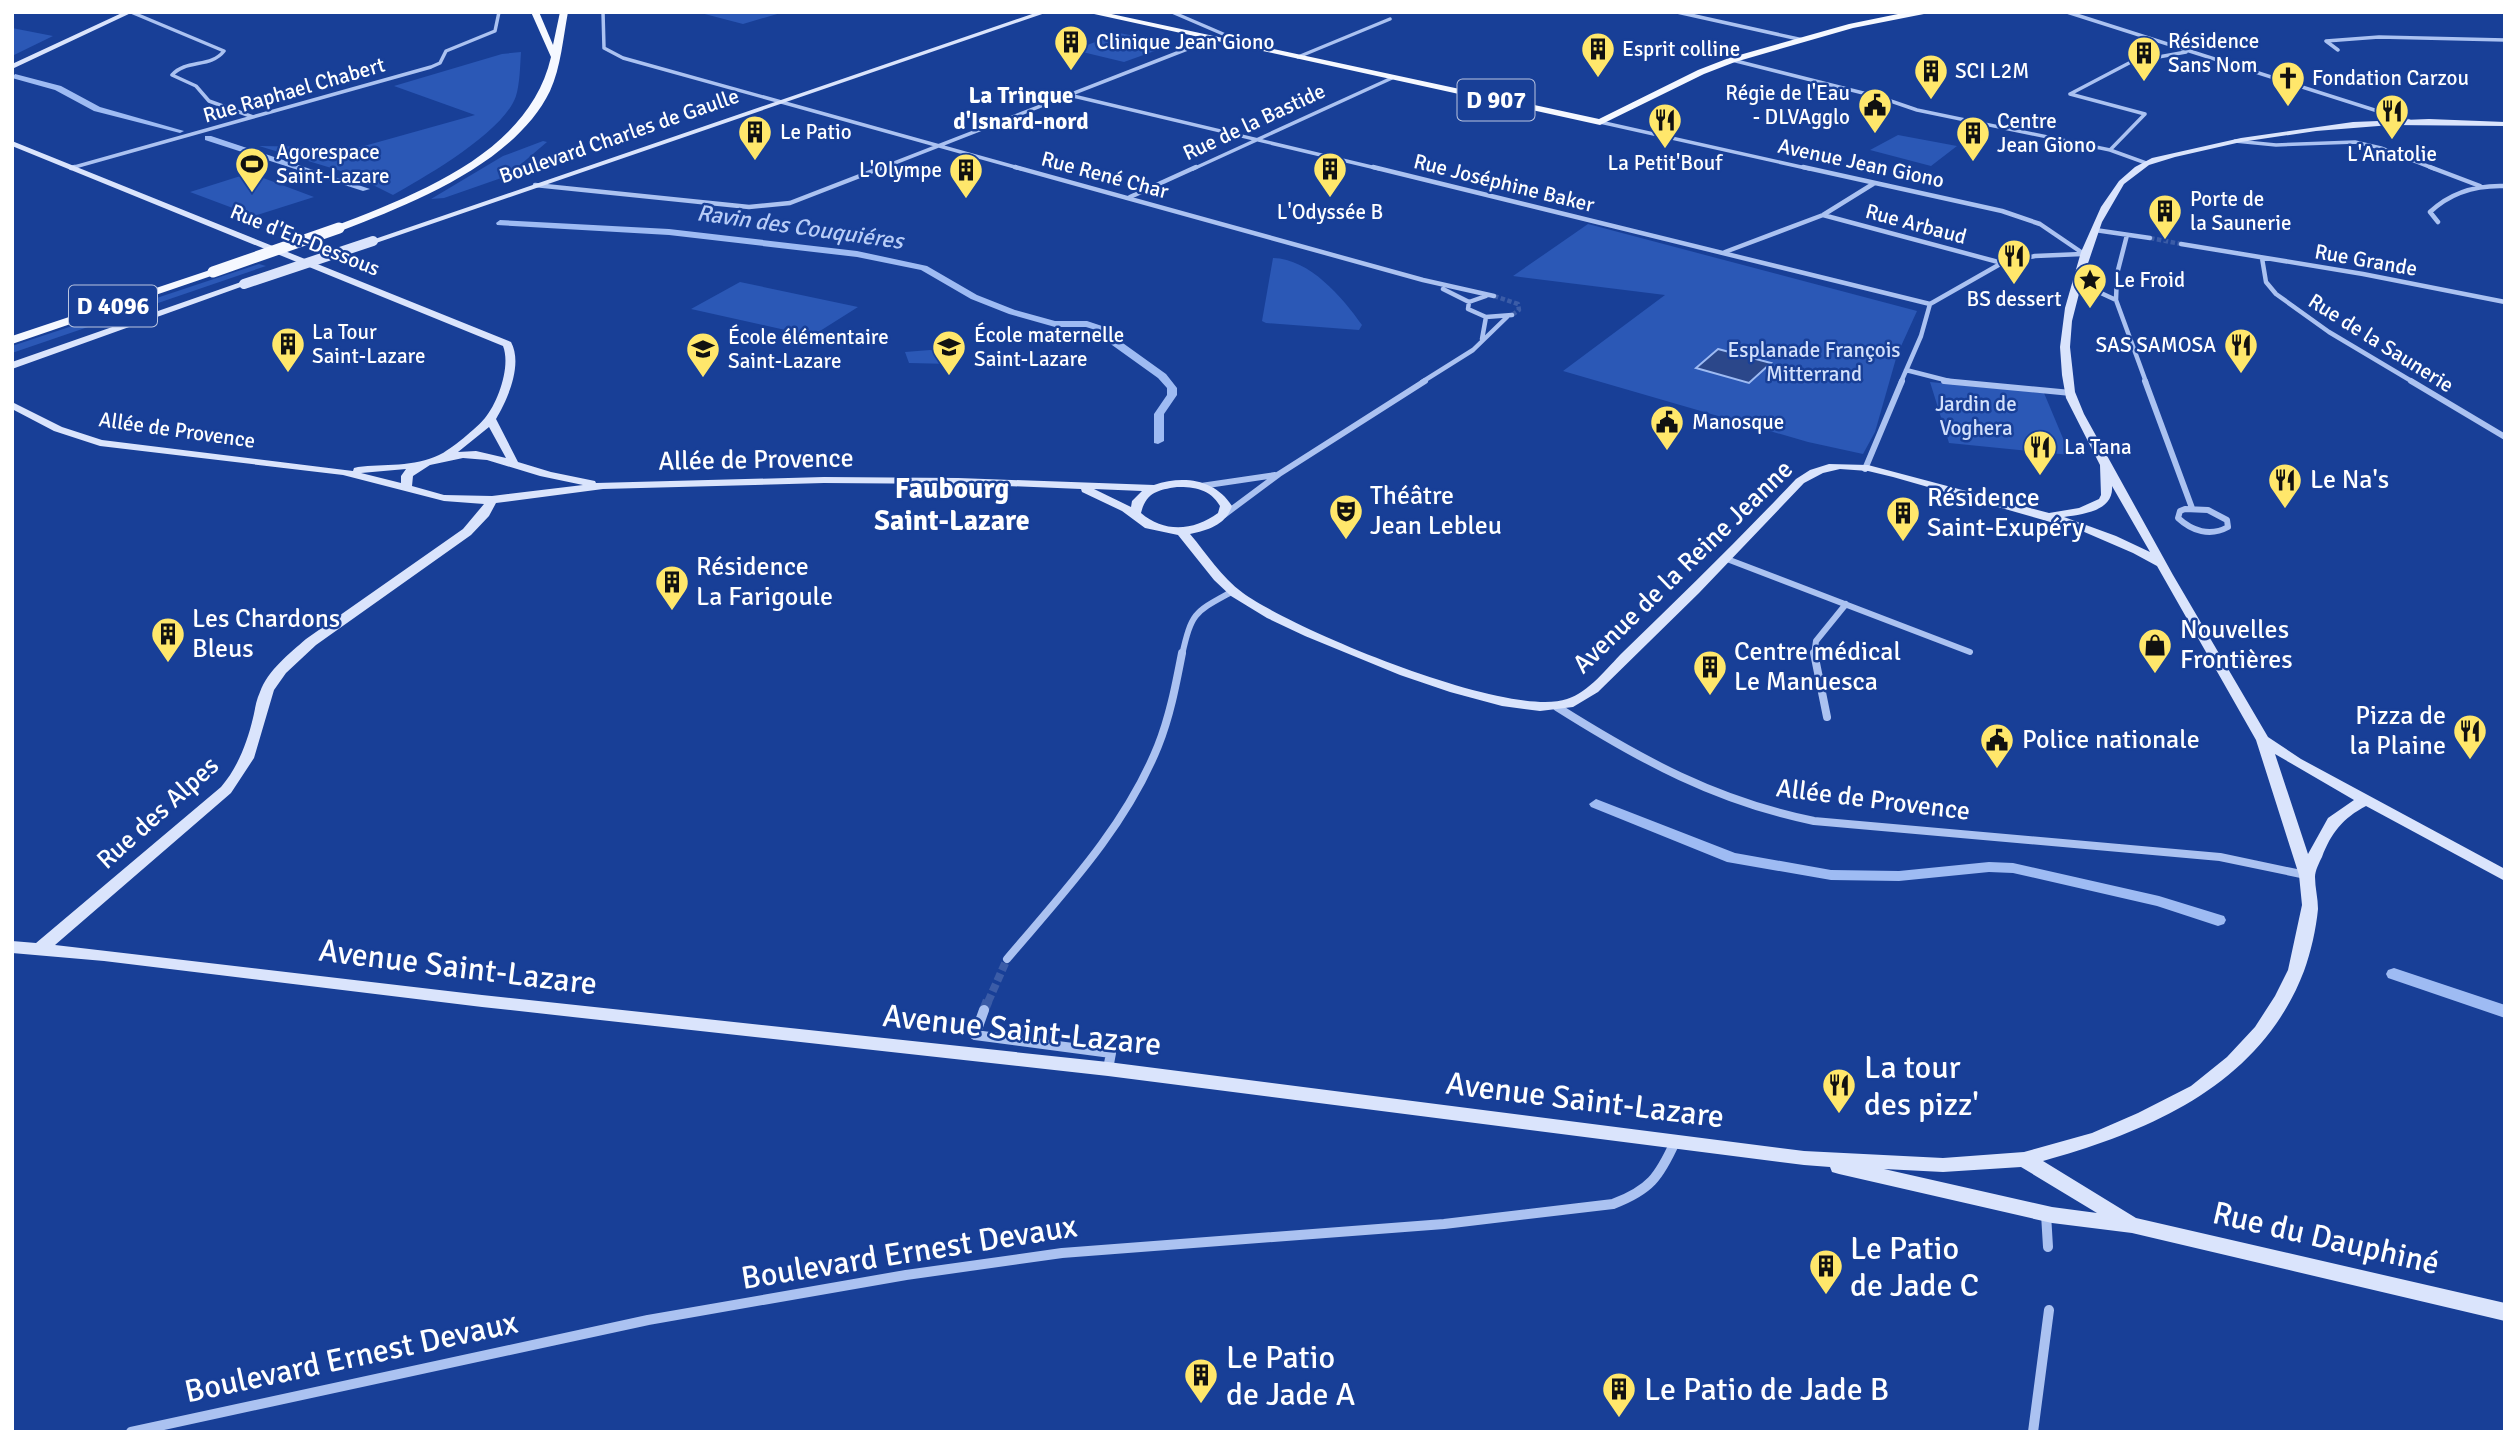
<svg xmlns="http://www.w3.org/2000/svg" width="2517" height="1444" viewBox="0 0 2517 1444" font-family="Signika,sans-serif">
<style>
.green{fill:#2b58b6}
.water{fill:#2b478a;stroke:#9ebbf3;stroke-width:2}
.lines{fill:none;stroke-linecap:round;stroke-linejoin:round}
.stream{fill:#9ebbf3;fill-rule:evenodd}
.street-tunnel-far2{stroke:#3b5ca7;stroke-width:4.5;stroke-dasharray:4.5 2.5;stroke-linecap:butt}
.street-tunnel-far1{stroke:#3b5ca7;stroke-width:8;stroke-dasharray:8 3.5;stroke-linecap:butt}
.street-tunnel{stroke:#3b5ca7;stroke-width:10;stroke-dasharray:10 4.5;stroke-linecap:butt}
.street-far4{stroke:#abc2f1;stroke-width:3.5}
.street-far3{stroke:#abc2f1;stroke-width:4.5}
.street-far2{stroke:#abc2f1;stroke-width:6}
.street-far1{stroke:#abc2f1;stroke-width:8}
.street{stroke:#abc2f1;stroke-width:10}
.secondary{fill:#dae4fc;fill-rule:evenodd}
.primary{fill:#f5f8ff;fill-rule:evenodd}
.secondary-bridge{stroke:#dae4fc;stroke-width:10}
.primary-bridge{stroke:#f5f8ff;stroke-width:11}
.labels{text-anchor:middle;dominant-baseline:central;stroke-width:5;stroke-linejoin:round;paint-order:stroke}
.far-poi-label{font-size:21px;fill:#fff;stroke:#183f97;text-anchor:start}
.far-street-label{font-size:21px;fill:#fff;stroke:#183f97}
.far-park-label{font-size:21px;fill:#d2e0fc;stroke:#183f97}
.far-neighbourhood-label{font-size:23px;font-weight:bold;fill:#fff;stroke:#183f97}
.far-water-label{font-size:23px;font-style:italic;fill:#b8cdf8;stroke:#183f97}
.shield{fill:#183f97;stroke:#bac5e0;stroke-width:2}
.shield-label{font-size:24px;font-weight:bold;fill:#fff}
.street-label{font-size:26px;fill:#fff;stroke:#183f97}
.poi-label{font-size:26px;fill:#fff;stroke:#183f97;text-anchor:start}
.neighbourhood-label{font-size:28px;font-weight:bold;fill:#fff;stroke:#183f97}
.near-street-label{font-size:32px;fill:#fff;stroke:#183f97}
.near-poi-label{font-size:32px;fill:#fff;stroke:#183f97;text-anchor:start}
</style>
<rect width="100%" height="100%" fill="#183f97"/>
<path class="green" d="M 684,12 L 784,12 L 743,24 L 697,12 Z
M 12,28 L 53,36 L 12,56 Z
M 1119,33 L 1161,41 L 1163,48 L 1124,62 L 1074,50 Z
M 521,52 C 520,66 520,83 516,96 C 504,132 425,177 393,195 L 351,174 L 259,146 L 322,147 L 339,153 L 475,115 L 394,86 L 502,54 Z
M 1898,135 L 1957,146 L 1931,166 L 1870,150 Z
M 543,141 L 547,142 L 507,176 L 444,198 L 431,199 L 503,156 Z
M 250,173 L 314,197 L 254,216 L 190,192 Z
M 1588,224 L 1917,311 L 1897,355 L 1875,432 L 1863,454 L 1808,442 L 1563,371 L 1665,295 L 1513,276 Z
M 1273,258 C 1310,259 1342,297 1362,325 L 1359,330 L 1266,323 L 1262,321 Z
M 259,264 L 266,266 L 12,353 L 12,346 Z
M 740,282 L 858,307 L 812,336 L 691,309 Z
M 930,350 L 950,353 L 952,364 L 909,363 L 905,352 Z
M 1930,382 L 2044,393 L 2070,455 L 1949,443 Z"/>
<path class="water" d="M 1718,349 L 1771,363 L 1749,383 L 1696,368 Z"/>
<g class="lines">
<path class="stream" d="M 15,74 L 61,86 L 100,107 L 184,131 L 180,133 L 94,111 L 55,90 L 12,78 Z
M 205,136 L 211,136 L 370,189 L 363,191 L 205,140 Z
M 500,220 L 669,229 L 857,251 L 927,266 L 977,295 L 1015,310 L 1055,321 L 1087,321 L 1108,328 L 1120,341 L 1166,374 L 1177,388 L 1177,395 L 1164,414 L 1164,441 L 1158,444 L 1154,443 L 1154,414 L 1167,395 L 1167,388 L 1158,378 L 1112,345 L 1102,332 L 1086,327 L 1055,327 L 1009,314 L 971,299 L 921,270 L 857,257 L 669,235 L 497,225 L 496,223 Z
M 1596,799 L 1735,853 L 1831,870 L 1899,871 L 1989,862 L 2013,863 L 2159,896 L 2224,916 L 2226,920 L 2224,924 L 2218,926 L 2157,906 L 2013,873 L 1989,872 L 1899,881 L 1831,880 L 1727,862 L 1591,807 L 1589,804 Z
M 2394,968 L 2505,1005 L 2505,1018 L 2388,978 L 2386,974 L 2388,970 Z"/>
<path class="street-tunnel-far2" d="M 2150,238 L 2181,244
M 1494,296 L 1518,304 L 1519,310 L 1512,315"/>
<path class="street-tunnel-far1" d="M 988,1002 L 1007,959"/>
<path class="street-tunnel" d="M 984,1010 L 988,1000"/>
<path class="street-far4" d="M 131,12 L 224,51 C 211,68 186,59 172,75 L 196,86 L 209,101 L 253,117
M 603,12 L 604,48 L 623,58 L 1022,169
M 1172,12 L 1251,46
M 1677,12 L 1803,40
M 2067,12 L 2409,121
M 2338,50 L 2326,41 L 2379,37 L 2505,40
M 1298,57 L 1390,19
M 1732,60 L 1879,97 L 1917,110 L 2110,150 L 2146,163
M 2070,94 L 2145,114 L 2110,150
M 2070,94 L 2131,62 L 2186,52
M 1069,95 L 1380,169
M 1600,122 L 1810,169
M 2235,141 L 2276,145 L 2355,142 L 2381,148 L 2435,169
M 71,168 L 431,67 L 440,63 L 446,51 L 495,31 L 499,12
M 879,169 L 1213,39
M 1193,169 L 1392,78"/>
<path class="street-far3" d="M 1015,167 L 1423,280 L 1494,296
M 1373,167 L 1930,304
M 1803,167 L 2002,211 L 2040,224 L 2084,254
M 2430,167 L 2480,186
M 71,168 L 75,167
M 535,185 L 749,207 L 790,203 L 883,167
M 1130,197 L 1196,167
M 1823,215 L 2002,263
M 2438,222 L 2430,212 C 2451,192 2477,185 2505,186
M 2095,230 L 2150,238
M 2181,244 L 2363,274 L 2505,302
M 1725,252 L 1823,215 L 1873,184
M 2262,258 L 2266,282 L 2276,294 L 2329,332 L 2413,382
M 2077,282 L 2116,300 L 2146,382
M 1443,289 L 1469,302
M 1486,296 L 1469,302 L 1468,309 L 1486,317 L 1512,315
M 2116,300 L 2117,274 L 2127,235
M 1930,304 L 2002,263 L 2035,256 L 2082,254
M 1482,339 L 1486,317
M 1906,370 L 1953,382
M 1422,382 L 1473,350 L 1507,317
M 1901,382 L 1921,336 L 1930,304"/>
<path class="street-far2" d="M 1944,381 L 2071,393
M 2145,381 L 2192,508
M 2411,381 L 2505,437
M 1865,469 L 1902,381
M 1201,486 L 1275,475
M 2185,509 L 2208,510 L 2227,520 L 2228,527 C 2210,537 2192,531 2178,518 L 2180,511 Z
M 1224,515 L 1279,474 L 1425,381
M 1727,559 L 1970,652
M 1182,655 C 1192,611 1195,612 1233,591
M 1814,655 L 1816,641 L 1846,604"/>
<path class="street-far1" d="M 1814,653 L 1827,717
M 1557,707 C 1641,760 1716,801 1814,821 L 2220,857 L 2306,875
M 1007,959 C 1063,893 1125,828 1158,746 C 1170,716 1176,684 1182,653"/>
<path class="street" d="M 984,1010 L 975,1035 L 1111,1053 L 1108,1069
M 2046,1214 L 2048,1247
M 131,1432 L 648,1320 L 906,1275 L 1062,1253 L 1444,1224 L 1613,1204 C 1650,1190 1659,1177 1675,1142
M 2033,1432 L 2049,1310"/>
<path class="secondary" d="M 124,12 L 133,12 L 12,69 L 12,64 Z
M 1038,12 L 1048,12 L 376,243 L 369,241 Z
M 2429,119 L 2505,122 L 2505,126 L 2391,125 L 2316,131 L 2241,142 L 2175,157 L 2149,165 L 2124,184 L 2102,222 L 2083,278 L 2072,321 L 2070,347 L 2075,392 L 2084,414 L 2173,575 L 2268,737 L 2301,759 L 2505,869 L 2505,881 L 2366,806 C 2343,818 2331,833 2322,857 C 2319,863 2315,871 2315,877 C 2315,888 2318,898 2318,909 C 2316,929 2311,952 2304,971 C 2261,1084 2151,1131 2043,1161 L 2136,1218 L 2505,1303 L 2505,1321 L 2132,1233 L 2052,1223 L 1839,1174 L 1832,1172 L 1830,1167 L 1804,1165 L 1108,1076 L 482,1007 L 104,961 L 12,953 L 12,941 L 36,943 L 221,787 C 238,767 247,743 253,718 C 255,710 256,700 260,692 C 268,670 289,654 306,639 L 463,529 L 484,504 L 444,501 L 343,475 L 100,446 L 54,431 L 12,409 L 12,402 L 62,427 L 102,440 L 353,471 L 354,468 L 358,467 C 383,464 415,467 439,455 C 449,451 478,427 485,418 C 498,402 511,366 503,346 L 12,146 L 12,141 L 511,342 C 523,364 508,399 496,419 L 518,462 L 551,472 L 595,481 L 596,483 L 824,477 L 958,478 L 1154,485 C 1183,475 1215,479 1232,506 C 1226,525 1208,530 1190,534 C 1207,554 1221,577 1243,593 C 1294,630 1508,719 1567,699 C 1589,692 1607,668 1623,652 C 1682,595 1740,538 1796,479 L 1810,470 L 1829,464 L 1868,465 L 2049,513 L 2079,508 L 2099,499 L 2101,495 L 2100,465 L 2066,398 L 2062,375 L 2060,347 L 2065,308 L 2081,252 L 2101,207 L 2119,181 L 2135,167 L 2152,158 L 2241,138 L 2353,122 ZM 489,427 L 506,458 L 476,451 L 458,452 ZM 463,458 L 487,460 L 540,476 L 583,485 L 492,496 L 444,495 L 412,486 L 413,476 L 430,465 ZM 406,469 L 401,476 L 401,483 L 361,473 ZM 1840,469 L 1868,471 L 1893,477 L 2082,531 L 2133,553 L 2157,566 L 2256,740 L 2299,875 L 2302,905 L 2288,970 L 2275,996 L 2255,1027 L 2227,1057 L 2191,1086 L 2138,1113 L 2092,1133 L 2024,1152 L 1943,1158 L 1804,1151 L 1108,1062 L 482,995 L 55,945 L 231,793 L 254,758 L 274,690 L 286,673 L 316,645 L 471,535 L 489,516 L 496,503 L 603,489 L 824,483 L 958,484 L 1081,489 L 1082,492 L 1122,511 L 1145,528 L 1178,535 L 1214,580 L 1231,596 L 1267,618 L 1305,636 L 1400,675 L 1450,692 L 1502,706 L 1540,711 L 1573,707 L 1598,692 L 1699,593 L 1804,483 L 1823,473 ZM 2112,486 L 2150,552 L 2116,536 L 2064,517 C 2084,514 2114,511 2112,486 ZM 1177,487 C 1195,487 1210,489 1220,506 L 1218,513 C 1194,531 1164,533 1141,513 C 1146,493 1157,490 1177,487 ZM 1094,489 L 1142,491 L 1132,501 L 1131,507 ZM 2275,754 L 2354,800 L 2328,818 L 2308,854 ZM 2021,1167 L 2097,1213 L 2052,1207 L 1884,1169 L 1943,1172 Z
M 241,282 L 249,284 L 12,369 L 12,362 Z"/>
<path class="primary" d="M 531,12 L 539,12 L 553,45 L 560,12 L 568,12 C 563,38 561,67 550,91 C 515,163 413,203 343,230 L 335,230 L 335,226 C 417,194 529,153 551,57 Z
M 1085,12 L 1102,12 L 1599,119 L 1698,70 L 1729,58 L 1849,24 L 1898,14 L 1896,12 L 1934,12 L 1853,28 L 1735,62 L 1704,74 L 1600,125 Z
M 213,269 L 217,270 L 217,274 L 12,344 L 12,336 Z"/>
<path class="secondary-bridge" d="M 244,284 L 373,241"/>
<path class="primary-bridge" d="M 213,272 L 339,228"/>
</g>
<defs>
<g id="building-pin" transform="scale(1.75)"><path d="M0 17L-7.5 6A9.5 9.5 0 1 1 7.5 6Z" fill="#ffe76b" stroke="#183f97"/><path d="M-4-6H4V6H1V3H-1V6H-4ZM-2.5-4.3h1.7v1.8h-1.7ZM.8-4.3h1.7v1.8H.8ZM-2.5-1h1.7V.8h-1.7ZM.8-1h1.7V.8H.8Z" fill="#111"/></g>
<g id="church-pin" transform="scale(1.75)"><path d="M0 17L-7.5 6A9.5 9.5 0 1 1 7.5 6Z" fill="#ffe76b" stroke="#183f97"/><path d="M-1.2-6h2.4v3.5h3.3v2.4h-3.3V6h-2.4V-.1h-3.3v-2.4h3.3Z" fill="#111"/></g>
<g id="civic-pin" transform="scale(1.75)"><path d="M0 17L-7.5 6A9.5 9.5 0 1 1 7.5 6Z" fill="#ffe76b" stroke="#183f97"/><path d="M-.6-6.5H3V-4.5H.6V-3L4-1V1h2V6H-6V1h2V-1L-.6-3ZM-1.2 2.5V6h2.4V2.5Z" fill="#111"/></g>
<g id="restaurant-pin" transform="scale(1.75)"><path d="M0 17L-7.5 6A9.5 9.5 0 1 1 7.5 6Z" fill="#ffe76b" stroke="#183f97"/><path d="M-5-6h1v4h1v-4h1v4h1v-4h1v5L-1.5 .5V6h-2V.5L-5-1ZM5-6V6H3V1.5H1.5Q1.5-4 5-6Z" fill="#111"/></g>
<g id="stadium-pin" transform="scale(1.75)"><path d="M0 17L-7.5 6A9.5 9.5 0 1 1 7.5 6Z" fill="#ffe76b" stroke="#183f97"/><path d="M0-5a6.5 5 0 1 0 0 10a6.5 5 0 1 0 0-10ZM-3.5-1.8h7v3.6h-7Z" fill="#111"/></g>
<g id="sight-pin" transform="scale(1.75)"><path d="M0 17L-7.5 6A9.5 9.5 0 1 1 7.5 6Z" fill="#ffe76b" stroke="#183f97"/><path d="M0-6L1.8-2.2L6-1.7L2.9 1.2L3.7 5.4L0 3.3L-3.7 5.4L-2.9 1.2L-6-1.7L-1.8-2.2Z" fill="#111"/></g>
<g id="school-pin" transform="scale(1.75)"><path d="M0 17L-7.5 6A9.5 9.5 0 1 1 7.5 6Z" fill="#ffe76b" stroke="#183f97"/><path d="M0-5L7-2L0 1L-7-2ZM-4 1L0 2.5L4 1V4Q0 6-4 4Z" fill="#111"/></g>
<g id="theatre-pin" transform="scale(1.75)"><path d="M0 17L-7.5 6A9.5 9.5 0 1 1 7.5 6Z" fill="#ffe76b" stroke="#183f97"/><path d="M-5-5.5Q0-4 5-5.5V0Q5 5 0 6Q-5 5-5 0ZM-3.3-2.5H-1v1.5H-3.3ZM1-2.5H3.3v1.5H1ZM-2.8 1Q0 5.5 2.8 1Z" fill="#111"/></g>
<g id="shop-pin" transform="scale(1.75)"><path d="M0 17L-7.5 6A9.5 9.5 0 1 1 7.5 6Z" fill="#ffe76b" stroke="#183f97"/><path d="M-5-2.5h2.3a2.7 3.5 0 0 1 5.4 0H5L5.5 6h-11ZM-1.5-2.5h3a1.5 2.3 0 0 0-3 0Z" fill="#111"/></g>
</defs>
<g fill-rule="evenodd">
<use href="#building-pin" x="1071" y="42"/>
<use href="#building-pin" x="1598" y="49"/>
<use href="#building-pin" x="2144" y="53"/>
<use href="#building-pin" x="1931" y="71"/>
<use href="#church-pin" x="2288" y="78"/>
<use href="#civic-pin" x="1875" y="105"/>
<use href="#restaurant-pin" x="2392" y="111"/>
<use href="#restaurant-pin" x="1665" y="120"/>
<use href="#building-pin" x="755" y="132"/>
<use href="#building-pin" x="1973" y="133"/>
<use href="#stadium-pin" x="252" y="164"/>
<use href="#building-pin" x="1330" y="169"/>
<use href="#building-pin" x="966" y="170"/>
<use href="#building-pin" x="2165" y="211"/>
<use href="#restaurant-pin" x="2014" y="256"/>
<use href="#sight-pin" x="2090" y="280"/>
<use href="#building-pin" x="288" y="344"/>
<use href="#restaurant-pin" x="2241" y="345"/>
<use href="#school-pin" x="949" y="347"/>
<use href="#school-pin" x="703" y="349"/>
<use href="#civic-pin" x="1667" y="422"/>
<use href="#restaurant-pin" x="2040" y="447"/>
<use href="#restaurant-pin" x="2285" y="480"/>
<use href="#theatre-pin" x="1346" y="511"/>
<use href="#building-pin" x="1903" y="513"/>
<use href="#building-pin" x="672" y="582"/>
<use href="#building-pin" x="168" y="634"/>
<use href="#shop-pin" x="2155" y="645"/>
<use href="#building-pin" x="1710" y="667"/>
<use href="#restaurant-pin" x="2470" y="731"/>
<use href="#civic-pin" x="1997" y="740"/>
<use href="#restaurant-pin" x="1839" y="1085"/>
<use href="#building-pin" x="1826" y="1266"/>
<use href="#building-pin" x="1201" y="1375"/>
<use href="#building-pin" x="1619" y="1389"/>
</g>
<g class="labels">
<g class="far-poi-label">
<text x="2168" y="41">Résidence<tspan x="2168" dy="24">Sans Nom</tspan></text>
<text x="1096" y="42">Clinique Jean Giono</text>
<text x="1622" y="49">Esprit colline</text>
<text x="1955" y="71">SCI L2M</text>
<text x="2312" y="78">Fondation Carzou</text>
<text x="1850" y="93" text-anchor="end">Régie de l'Eau<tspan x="1850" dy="24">- DLVAgglo</tspan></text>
<text x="1997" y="121">Centre<tspan x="1997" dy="24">Jean Giono</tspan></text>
<text x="780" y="132">Le Patio</text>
<text x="276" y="152">Agorespace<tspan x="276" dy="24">Saint-Lazare</tspan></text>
<text x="2392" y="154" text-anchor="middle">L'Anatolie</text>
<text x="1665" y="163" text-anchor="middle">La Petit'Bouf</text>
<text x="942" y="170" text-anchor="end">L'Olympe</text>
<text x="2190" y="199">Porte de<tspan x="2190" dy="24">la Saunerie</tspan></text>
<text x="1330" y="212" text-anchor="middle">L'Odyssée B</text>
<text x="2114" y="280">Le Froid</text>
<text x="2014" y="299" text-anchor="middle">BS dessert</text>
<text x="312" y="332">La Tour<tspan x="312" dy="24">Saint-Lazare</tspan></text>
<text x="974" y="335">École maternelle<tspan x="974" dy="24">Saint-Lazare</tspan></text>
<text x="728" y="337">École élémentaire<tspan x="728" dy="24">Saint-Lazare</tspan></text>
<text x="2216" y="345" text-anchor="end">SAS SAMOSA</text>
<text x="1692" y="422">Manosque</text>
<text x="2064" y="447">La Tana</text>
</g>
<g class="far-street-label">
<text transform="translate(294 90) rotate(-16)">Rue Raphael Chabert</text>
<text transform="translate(1254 122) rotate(-25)">Rue de la Bastide</text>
<text transform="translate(619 136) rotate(-19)">Boulevard Charles de Gaulle</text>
<text transform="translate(1861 163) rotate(12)">Avenue Jean Giono</text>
<text transform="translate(1105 175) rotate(15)">Rue René Char</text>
<text transform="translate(1504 183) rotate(14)">Rue Joséphine Baker</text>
<text transform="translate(1916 224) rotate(15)">Rue Arbaud</text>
<text transform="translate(305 240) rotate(22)">Rue d'En-Dessous</text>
<text transform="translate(2366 260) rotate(10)">Rue Grande</text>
<text transform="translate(2381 343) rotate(32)">Rue de la Saunerie</text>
<text transform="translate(177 430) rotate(8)">Allée de Provence</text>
</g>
<g class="far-park-label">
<text x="1814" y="350">Esplanade François<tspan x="1814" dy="24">Mitterrand</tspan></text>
<text x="1976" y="404">Jardin de<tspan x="1976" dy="24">Voghera</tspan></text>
</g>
<g class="far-neighbourhood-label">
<text x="1021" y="95">La Trinque<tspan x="1021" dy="26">d'Isnard-nord</tspan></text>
</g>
<g class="far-water-label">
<text transform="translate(800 227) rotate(8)">Ravin des Couquiéres</text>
</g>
<g class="shield">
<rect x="1457.5" y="79.5" width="77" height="41" rx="5"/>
<rect x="69" y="285.5" width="88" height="41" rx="5"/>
</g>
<g class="shield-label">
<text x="1496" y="100">D 907</text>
<text x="113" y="306">D 4096</text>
</g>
<g class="street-label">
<text transform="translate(756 460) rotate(-1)">Allée de Provence</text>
<text transform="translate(1683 567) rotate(-44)">Avenue de la Reine Jeanne</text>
<text transform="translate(1873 800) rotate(7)">Allée de Provence</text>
<text transform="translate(158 813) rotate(-42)">Rue des Alpes</text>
</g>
<g class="poi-label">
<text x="2310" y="480">Le Na's</text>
<text x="1370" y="496">Théâtre<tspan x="1370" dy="30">Jean Lebleu</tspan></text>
<text x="1927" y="498">Résidence<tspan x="1927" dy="30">Saint-Exupéry</tspan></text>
<text x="696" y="567">Résidence<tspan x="696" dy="30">La Farigoule</tspan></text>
<text x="192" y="619">Les Chardons<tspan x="192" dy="30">Bleus</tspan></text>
<text x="2180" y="630">Nouvelles<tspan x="2180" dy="30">Frontières</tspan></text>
<text x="1734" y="652">Centre médical<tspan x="1734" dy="30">Le Manuesca</tspan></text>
<text x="2446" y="716" text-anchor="end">Pizza de<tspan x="2446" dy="30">la Plaine</tspan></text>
<text x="2022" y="740">Police nationale</text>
</g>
<g class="neighbourhood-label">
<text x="952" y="489">Faubourg<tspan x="952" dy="32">Saint-Lazare</tspan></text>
</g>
<g class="near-street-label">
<text transform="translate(458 967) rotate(7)">Avenue Saint-Lazare</text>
<text transform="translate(1022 1030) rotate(6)">Avenue Saint-Lazare</text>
<text transform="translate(1585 1100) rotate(7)">Avenue Saint-Lazare</text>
<text transform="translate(2326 1238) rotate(13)">Rue du Dauphiné</text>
<text transform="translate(909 1252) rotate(-9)">Boulevard Ernest Devaux</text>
<text transform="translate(351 1357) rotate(-12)">Boulevard Ernest Devaux</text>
</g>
<g class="near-poi-label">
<text x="1864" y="1067">La tour<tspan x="1864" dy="37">des pizz'</tspan></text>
<text x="1850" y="1248">Le Patio<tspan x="1850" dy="37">de Jade C</tspan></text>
<text x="1226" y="1357">Le Patio<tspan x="1226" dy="37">de Jade A</tspan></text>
<text x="1644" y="1389">Le Patio de Jade B</text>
</g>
</g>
<rect width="2517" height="1444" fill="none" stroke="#ffffff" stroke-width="28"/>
</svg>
